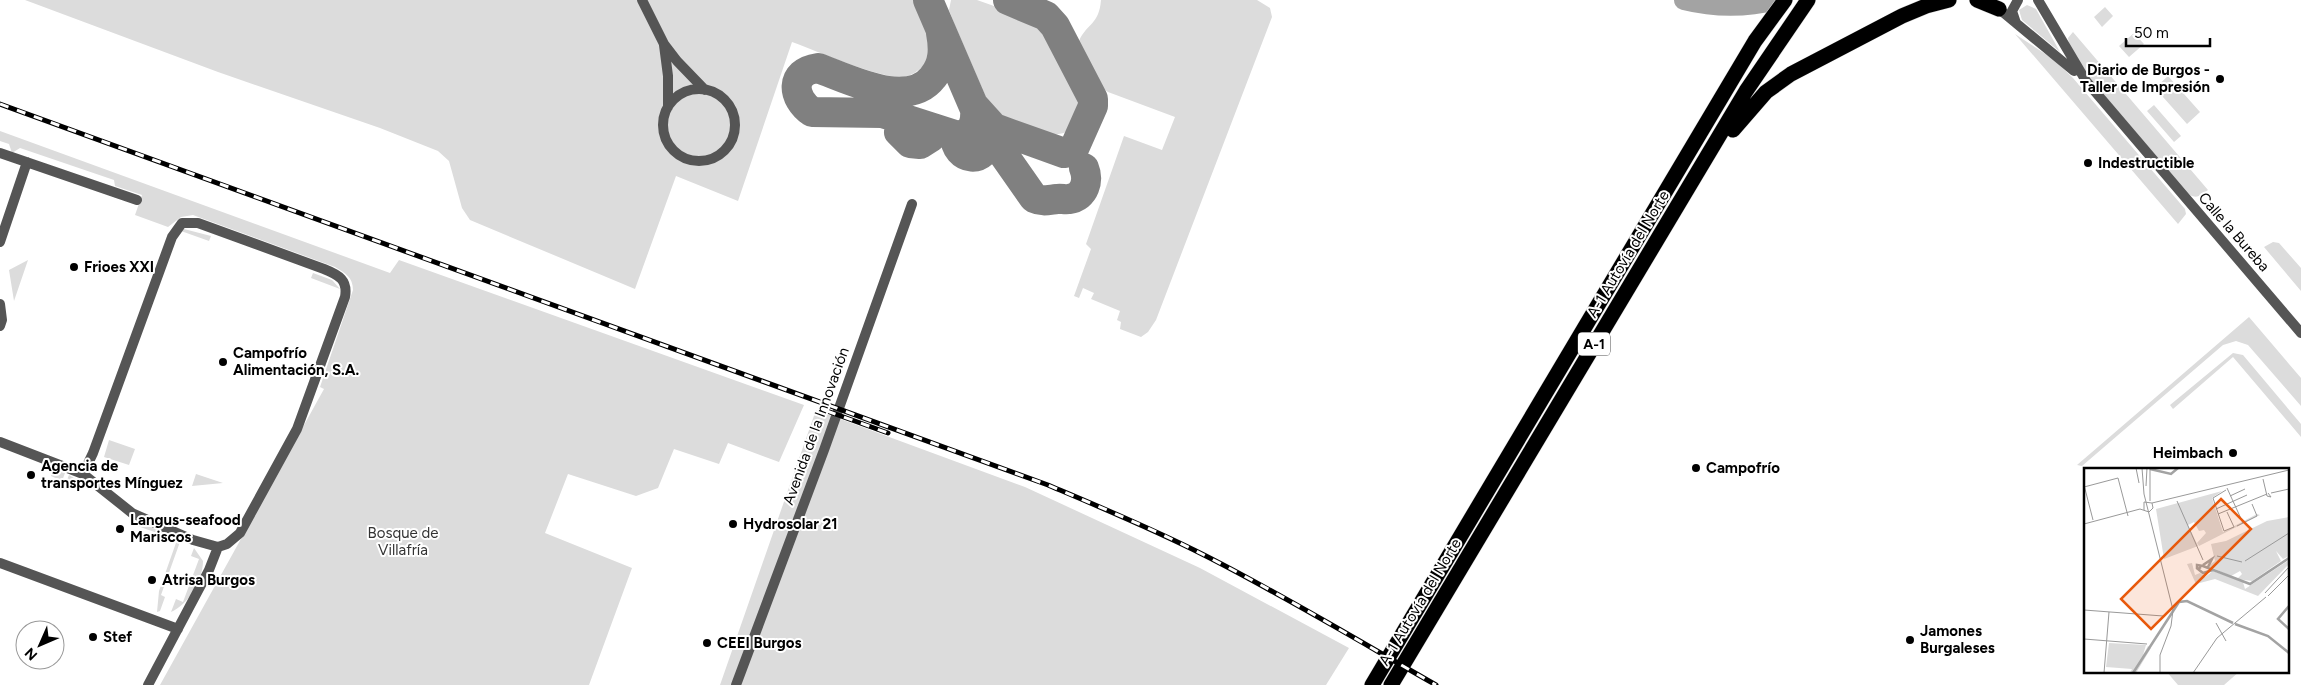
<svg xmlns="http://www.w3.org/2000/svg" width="2301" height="685" viewBox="0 0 2301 685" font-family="Figtree,sans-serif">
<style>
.green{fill:#dcdcdc}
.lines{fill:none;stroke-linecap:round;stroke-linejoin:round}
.river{stroke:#a3a3a3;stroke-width:20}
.taxiway{stroke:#808080;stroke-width:30}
.motorway-casing{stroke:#dbdbdb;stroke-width:16}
.minor{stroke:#555;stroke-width:10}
.motorway{stroke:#000;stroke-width:15}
.rail-casing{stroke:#000;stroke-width:5}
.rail{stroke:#fff;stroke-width:3;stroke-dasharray:9;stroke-linecap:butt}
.poi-dot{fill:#000;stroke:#fff;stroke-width:2}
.labels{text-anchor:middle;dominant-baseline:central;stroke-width:4;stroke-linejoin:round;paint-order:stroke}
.shield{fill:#fff;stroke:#4c4c4c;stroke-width:1}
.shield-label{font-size:14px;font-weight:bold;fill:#000}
.poi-label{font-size:15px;font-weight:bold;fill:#000;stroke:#fff;text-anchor:start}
.street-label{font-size:15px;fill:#000;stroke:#fff}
.park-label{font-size:15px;fill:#333;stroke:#fff}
.inset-river{fill:none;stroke:#a3a3a3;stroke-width:2.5}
.inset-road{fill:none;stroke:#999;stroke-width:1}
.view{fill:#e8590c;fill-opacity:0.15;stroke:#e8590c;stroke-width:2.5}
.inset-edge{fill:none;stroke:#000;stroke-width:2.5}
</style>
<rect width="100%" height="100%" fill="#fff"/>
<path class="green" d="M 25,0 L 913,0 C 920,14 930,31 931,47 C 932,61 916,76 902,77 C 878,78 817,51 792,42 L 738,201 L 676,176 L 635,289 L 470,220 L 462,208 L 449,161 L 438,151 L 380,128 L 218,72 Z
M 951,0 L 977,0 L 1031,19 L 1050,34 L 1076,85 L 1080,98 L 1069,129 L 1064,133 L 1053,135 L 1006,119 L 987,100 L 954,23 L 949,10 Z
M 1101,0 L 1257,0 L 1270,8 L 1272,17 L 1156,320 L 1148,332 L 1141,337 L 1120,329 L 1121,322 L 1117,320 L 1120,311 L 1091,299 L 1094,293 L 1083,288 L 1079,298 L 1074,296 L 1091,249 L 1086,244 L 1124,136 L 1162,150 L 1175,117 L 1108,92 C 1091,80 1085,60 1079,41 C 1087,23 1099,25 1101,0 Z
M 2027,5 L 2036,9 L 2060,52 L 2022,20 L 2019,10 Z
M 2105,7 L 2113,16 L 2102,27 L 2094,17 Z
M 2073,32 L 2208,190 C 2202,195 2197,199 2190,195 L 2089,78 L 2069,44 L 2068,38 Z
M 2134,33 L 2144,44 L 2129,57 L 2119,46 Z
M 2015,34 L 2053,59 L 2073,78 L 2185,209 L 2186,214 L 2178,224 Z
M 2168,76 L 2200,112 L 2187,124 L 2155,88 Z
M 2154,105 L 2181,136 L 2174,142 L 2147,111 Z
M 0,131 L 390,273 L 399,260 L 804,405 L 779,462 L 728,443 L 719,464 L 674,449 L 658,488 L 636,496 L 568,474 L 545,533 L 632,568 L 589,685 L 160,685 L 324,389 L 320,387 L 353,290 C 353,277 345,273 335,267 L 193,215 L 181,217 L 168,227 L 135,215 L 142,195 L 115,186 L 114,180 L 20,148 L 12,153 L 9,144 L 0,141 Z
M 184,229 L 211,236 L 209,241 L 181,231 Z
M 2273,242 L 2279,243 L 2301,268 L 2301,291 L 2264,247 Z
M 28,260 L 14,301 L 9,270 Z
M 313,273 L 332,280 L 340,289 L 311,278 Z
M 2249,317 L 2301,378 L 2301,406 L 2248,345 L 2236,341 L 2223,345 L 2082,466 L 2077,465 Z
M 2233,353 L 2243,355 L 2301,424 L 2301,437 L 2233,357 L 2173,409 L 2170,405 Z
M 816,410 L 1025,487 L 1200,568 L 1349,648 L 1326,685 L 720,685 Z
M 109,440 L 135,449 L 129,465 L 104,457 Z
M 54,469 L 65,473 L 62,481 L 51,476 Z
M 196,474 L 223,483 L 192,486 Z
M 69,475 L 84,484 L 82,487 L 66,482 Z
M 130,519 L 181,539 L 161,595 L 165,597 L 160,611 L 157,612 L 159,591 L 177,540 L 129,523 Z
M 194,548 L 203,561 C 203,580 188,605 171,612 L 176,599 L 183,602 L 199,559 L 191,556 Z
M 2166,671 L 2240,671 L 2224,685 L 2178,685 Z"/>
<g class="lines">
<path class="river" d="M 1684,0 C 1716,8 1745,8 1777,0"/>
<path class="taxiway" d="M 928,0 L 980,121 L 1034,198 C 1043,202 1048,200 1057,199 C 1061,198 1065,200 1069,199 C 1085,197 1089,180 1084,168
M 941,33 C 944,49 944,64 933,77 C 908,110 849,79 818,68 C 789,72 792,98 812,112 L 882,113 L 957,136 C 974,133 976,123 975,107
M 975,107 L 994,128 L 1064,153 L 1073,151 L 1093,106 L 1093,99 L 1055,26 L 1046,16 L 1008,0
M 931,137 L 920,144 L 910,143 L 899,132 L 902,118 L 955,135 C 955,163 988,163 987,140 C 987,134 982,126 980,121"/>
<g class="motorway-casing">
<path id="motorway" d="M 1977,0 L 1999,9
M 1733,130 L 1766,92 L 1791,74 L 1902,16 L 1926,6 L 1949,0
M 1372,685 L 1755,41 L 1785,0
M 1391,685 L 1746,91 L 1808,0"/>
</g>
<path class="minor" d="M 642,0 L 664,44 L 677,61 L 705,90
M 2038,0 L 2086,81 L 2301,333
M 1999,9 L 2074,71
M 2016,23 L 2012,11 L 2018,0
M 664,45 L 668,76 L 668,107
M663 125a36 36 0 1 1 72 0a36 36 0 1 1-72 0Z
M 0,153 L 137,200
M 0,242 L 27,162
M 0,304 L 2,320 L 0,326
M 0,442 L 83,474 L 132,513 L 193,540 L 218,547 L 227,544 L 240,533 L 297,429 L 345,297 C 348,280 339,275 324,269 L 198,223 L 182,223 L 172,237 L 93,453 L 83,474
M 0,563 L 178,629
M 148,685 L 209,570 L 218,547
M 736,685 L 824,450 L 912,204"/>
<use href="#motorway" class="motorway"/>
<g class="rail-casing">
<path id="rail" d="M 0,104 L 1048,485 C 1100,507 1153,529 1204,555 C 1283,595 1359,641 1436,685
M 827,411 L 888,433"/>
</g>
<use href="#rail" class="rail"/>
</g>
<g class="poi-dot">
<circle cx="2220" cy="79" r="5"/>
<circle cx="2088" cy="163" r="5"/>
<circle cx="74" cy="267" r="5"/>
<circle cx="223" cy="362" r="5"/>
<circle cx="2233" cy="453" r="5"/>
<circle cx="1696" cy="468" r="5"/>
<circle cx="31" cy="475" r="5"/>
<circle cx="733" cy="524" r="5"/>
<circle cx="120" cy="529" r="5"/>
<circle cx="152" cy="580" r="5"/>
<circle cx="93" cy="637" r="5"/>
<circle cx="1910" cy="640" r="5"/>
<circle cx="707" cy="643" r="5"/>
</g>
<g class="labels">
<rect class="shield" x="1578" y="332.5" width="32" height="23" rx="4"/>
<g class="shield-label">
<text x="1594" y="344">A-1</text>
</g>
<g class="poi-label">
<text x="2210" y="70" text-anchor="end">Diario de Burgos -<tspan x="2210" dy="17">Taller de Impresión</tspan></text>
<text x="2098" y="163">Indestructible</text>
<text x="84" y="267">Frioes XXI</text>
<text x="233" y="353">Campofrío<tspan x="233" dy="17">Alimentación, S.A.</tspan></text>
<text x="2223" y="453" text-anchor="end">Heimbach</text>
<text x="41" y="466">Agencia de<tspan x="41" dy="17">transportes Mínguez</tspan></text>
<text x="1706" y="468">Campofrío</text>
<text x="130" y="520">Langus-seafood<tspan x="130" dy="17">Mariscos</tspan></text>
<text x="743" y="524">Hydrosolar 21</text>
<text x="162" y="580">Atrisa Burgos</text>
<text x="1920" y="631">Jamones<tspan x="1920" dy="17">Burgaleses</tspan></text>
<text x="103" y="637">Stef</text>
<text x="717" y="643">CEEI Burgos</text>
</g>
<g class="street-label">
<text transform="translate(2234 232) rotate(49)">Calle la Bureba</text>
<text transform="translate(1628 254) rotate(-59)">A-1 Autovía del Norte</text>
<text transform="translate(816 426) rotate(-70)">Avenida de la Innovación</text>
<text transform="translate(1420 602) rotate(-59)">A-1 Autovía del Norte</text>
</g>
<g class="park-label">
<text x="403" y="533">Bosque de<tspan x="403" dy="17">Villafría</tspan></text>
</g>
</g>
<g transform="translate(2084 468)">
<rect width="205" height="205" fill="#fff"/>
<path d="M 138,23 L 128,30 L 139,64 L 173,46 L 176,47 L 115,78 L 113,75 L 122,65 L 120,62 L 115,63 L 110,54 L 104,57 L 114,78 L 80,91 L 72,41 ZM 205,49 L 205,88 L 199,91 L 192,83 L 197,93 L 168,113 L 153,111 L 158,106 L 156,103 L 147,108 L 124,98 L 131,93 L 127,76 L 142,73 L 183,53 ZM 205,92 L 205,96 L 174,128 L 131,111 L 112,116 L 103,96 L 108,95 L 111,107 L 116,105 L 121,109 L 129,103 L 159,114 L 161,121 ZM 25,175 L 62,177 L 59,187 L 64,178 L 67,180 L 52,205 L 46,205 L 48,201 L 22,199 Z" fill="#dcdcdc"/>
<path class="inset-river" d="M 66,1 L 87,6 L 94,0M 119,97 L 128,91 L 124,99M 117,99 L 114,101 L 119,105 L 129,102M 113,101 L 113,97 L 119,98 L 166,116 L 205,90M 205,138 L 194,151 L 205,161M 151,156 L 184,168 L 205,185M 49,205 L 95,134 L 103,133 L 149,155"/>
<path class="inset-road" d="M 52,0 L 55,15M 58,0 L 60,26 L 89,142 L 87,158 L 76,187 L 76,205M 179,11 L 183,28 L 187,29 L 184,25M 0,17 L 9,52M 62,18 L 63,0M 0,19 L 34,10 L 44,48M 143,20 L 159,55M 142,22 L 129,30 L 140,63 L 150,59 L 143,44M 187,25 L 205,21M 146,28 L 161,21M 66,33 L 66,0M 93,33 L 119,92M 68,35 L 205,2M 132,41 L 163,27M 134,46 L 183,26M 0,56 L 56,41 L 65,44 L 69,40 L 68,35 L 60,34 L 60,42M 153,58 L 173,48 L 168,36M 133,88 L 158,94M 161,93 L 205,65M 181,125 L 205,99M 184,128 L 205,107M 0,142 L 79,148M 132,155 L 142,173M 0,171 L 63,176M 20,205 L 25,144M 109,205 L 133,170 L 182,129"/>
<path class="view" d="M 137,31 L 167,61 L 67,161 L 37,131 Z"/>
<rect width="205" height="205" class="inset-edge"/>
</g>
<g transform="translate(40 645) rotate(225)"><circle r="24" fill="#ffffff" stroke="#999999"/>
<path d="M0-4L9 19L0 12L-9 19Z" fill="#000000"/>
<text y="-8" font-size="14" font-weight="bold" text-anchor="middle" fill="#000000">N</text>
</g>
<path d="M2126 38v8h84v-8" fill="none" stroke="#000000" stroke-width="2.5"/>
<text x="2134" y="38" font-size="15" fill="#000000" stroke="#ffffff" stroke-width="4" paint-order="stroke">50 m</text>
</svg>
